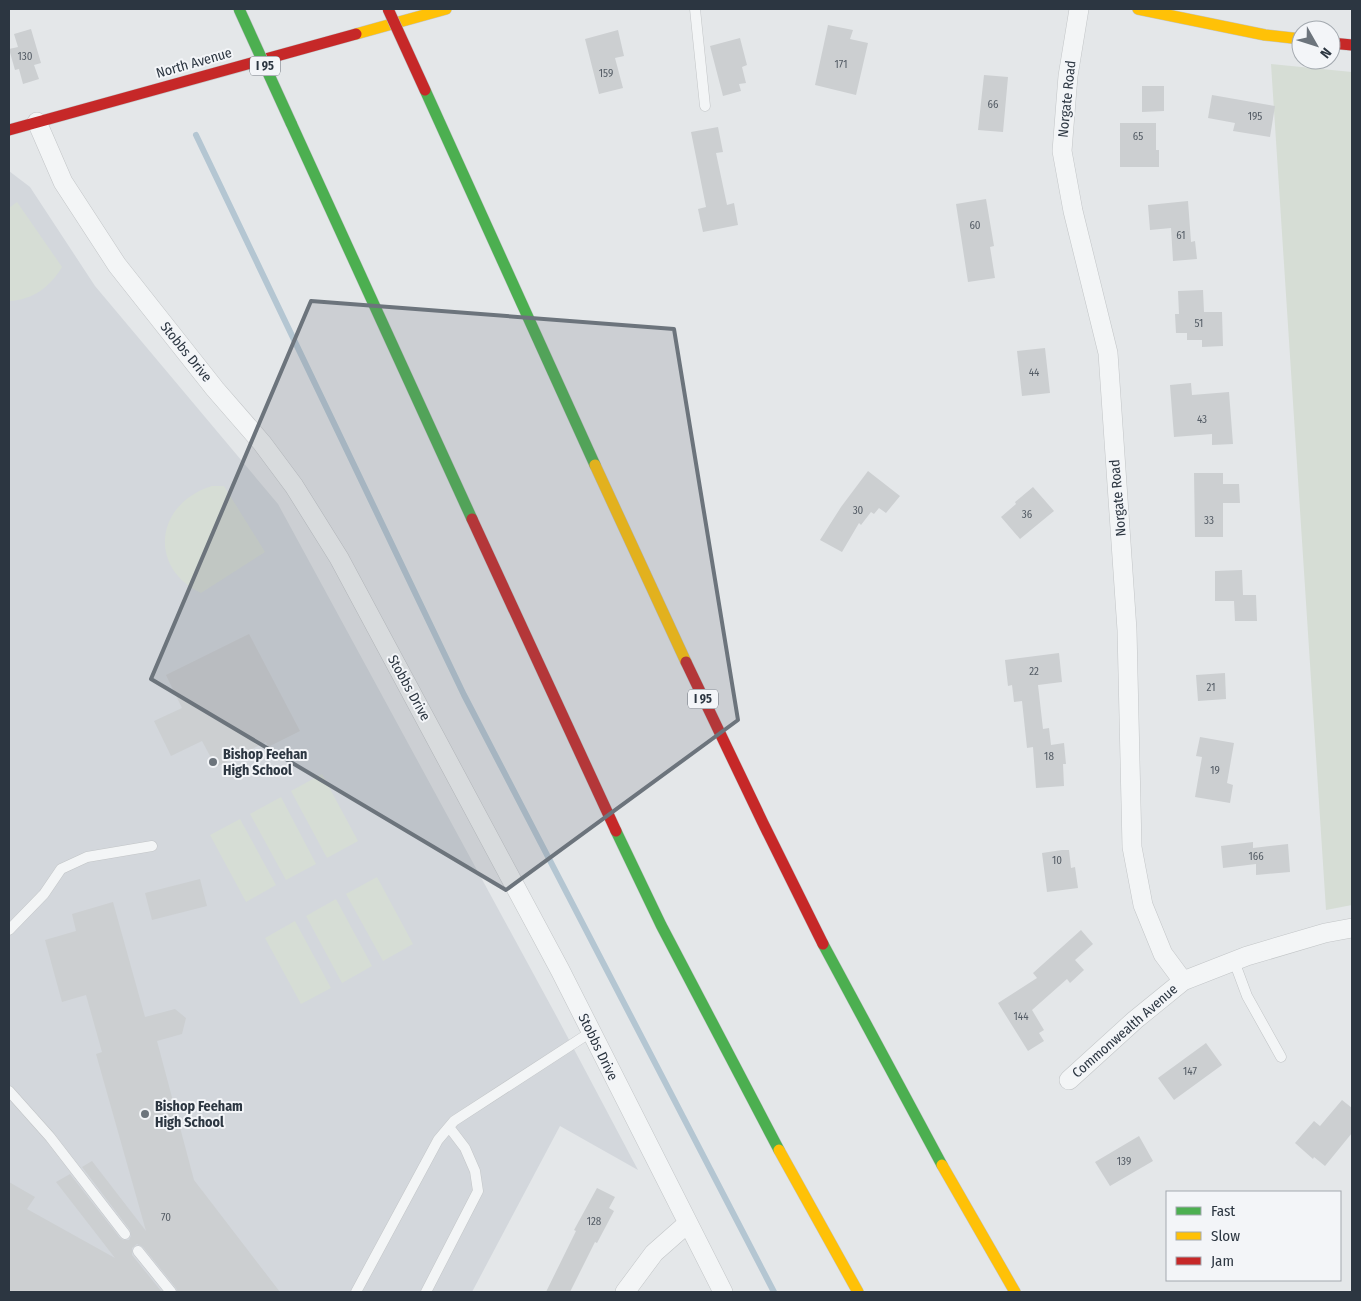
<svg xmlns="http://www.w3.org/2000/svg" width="1361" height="1301" viewBox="0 0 1361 1301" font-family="'Fira Sans Condensed',sans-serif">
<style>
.built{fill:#d3d7dc}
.green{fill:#d6ddd5}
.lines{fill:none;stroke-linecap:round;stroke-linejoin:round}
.stream{stroke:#b4c6d2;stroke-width:6}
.building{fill:#cccfd1}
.lane-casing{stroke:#c2c5c7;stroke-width:11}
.street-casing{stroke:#c2c5c7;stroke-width:20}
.fast-casing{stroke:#c2c5c7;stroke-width:12}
.slow-casing{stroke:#c2c5c7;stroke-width:12}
.jam-casing{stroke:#c2c5c7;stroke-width:12}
.lane{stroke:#f3f5f6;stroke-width:10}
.street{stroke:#f3f5f6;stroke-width:19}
.fast{stroke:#4caf50;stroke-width:11}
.slow{stroke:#ffc107;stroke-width:11}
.jam{stroke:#c62828;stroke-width:11}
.fast-bridge-casing{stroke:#b7babd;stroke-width:12;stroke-linecap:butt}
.jam-bridge-casing{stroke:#b7babd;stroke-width:12;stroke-linecap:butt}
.fast-bridge{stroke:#4caf50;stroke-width:11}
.jam-bridge{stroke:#c62828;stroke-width:11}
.marked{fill:#6c747c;fill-opacity:0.2;stroke:#6c747c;stroke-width:4;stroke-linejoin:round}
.poi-dot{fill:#6c747c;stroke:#f3f5f8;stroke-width:2}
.labels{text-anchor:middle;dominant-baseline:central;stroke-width:4;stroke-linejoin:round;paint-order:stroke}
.number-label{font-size:11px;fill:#555d66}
.shield{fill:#f3f5f8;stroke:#686f78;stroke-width:1}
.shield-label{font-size:12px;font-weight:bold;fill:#2c3641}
.street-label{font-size:14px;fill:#2c3641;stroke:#f3f5f8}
.poi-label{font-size:14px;font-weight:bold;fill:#2c3641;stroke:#f3f5f8;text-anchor:start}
</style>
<rect width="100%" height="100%" fill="#e4e7e9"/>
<path class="built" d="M 9,171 L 30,187 L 95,286 L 278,504 L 558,1019 L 638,1170 L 560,1126 L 472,1292 L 9,1292 Z"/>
<path class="green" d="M 1271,64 L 1352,72 L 1352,905 L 1326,910 Z
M 17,202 L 62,267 C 50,287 33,300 9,301 L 9,208 Z
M 212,486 L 224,486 L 265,552 L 201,593 C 147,567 156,503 212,486 Z
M 322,774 L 358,841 L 327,858 L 291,791 Z
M 281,797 L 316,864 L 286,880 L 250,814 Z
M 240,819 L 276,885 L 246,902 L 210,835 Z
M 377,877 L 413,944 L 383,961 L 346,894 Z
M 336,899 L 372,966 L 342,983 L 306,916 Z
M 295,921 L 331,988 L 301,1004 L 265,938 Z"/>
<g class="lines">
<path class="stream" d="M 196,135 L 464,695 L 774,1292"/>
</g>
<path class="building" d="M 828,25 L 853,30 L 850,39 L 868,43 L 856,95 L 815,85 Z
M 31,29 L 41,63 L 34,65 L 39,79 L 23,84 L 19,69 L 15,70 L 9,49 L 18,47 L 14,34 Z
M 618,30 L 624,56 L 615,58 L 623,88 L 599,94 L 585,39 Z
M 740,38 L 747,65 L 742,67 L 746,83 L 739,84 L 741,91 L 723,96 L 710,46 Z
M 984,75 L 1008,77 L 1003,132 L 978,130 Z
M 1142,86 L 1164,86 L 1164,111 L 1142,112 Z
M 1212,95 L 1275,106 L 1270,137 L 1233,131 L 1235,123 L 1208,118 Z
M 1120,123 L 1156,123 L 1156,150 L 1159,150 L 1159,167 L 1120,167 Z
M 718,127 L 723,152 L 716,153 L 727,205 L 734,203 L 738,225 L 703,232 L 698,209 L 706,207 L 691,132 Z
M 986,199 L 994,246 L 990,247 L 995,278 L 968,282 L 956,204 Z
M 1188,201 L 1191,242 L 1195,241 L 1197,259 L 1173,261 L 1171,228 L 1150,230 L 1148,205 Z
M 1203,290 L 1204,312 L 1222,312 L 1223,346 L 1202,347 L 1202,340 L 1187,340 L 1187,333 L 1176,333 L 1175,314 L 1179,314 L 1178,291 Z
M 1045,348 L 1050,393 L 1022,396 L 1017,351 Z
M 1191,383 L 1192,395 L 1229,392 L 1233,444 L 1212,445 L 1212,434 L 1174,437 L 1170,385 Z
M 868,471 L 900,496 L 886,513 L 879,508 L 874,514 L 871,512 L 861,525 L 859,523 L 842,552 L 820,540 L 841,507 Z
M 1194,473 L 1223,473 L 1223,484 L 1239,484 L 1240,503 L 1223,503 L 1223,537 L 1195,537 Z
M 1033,487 L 1054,511 L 1020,539 L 1001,517 L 1016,504 L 1015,502 Z
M 1242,570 L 1243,595 L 1256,595 L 1257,621 L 1235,621 L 1234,601 L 1215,601 L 1215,571 Z
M 249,634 L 300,731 L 268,747 L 266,742 L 216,767 L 202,741 L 171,756 L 154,721 L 182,708 L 166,675 Z
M 1059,653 L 1062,682 L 1038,685 L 1043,729 L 1049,728 L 1051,745 L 1064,743 L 1066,764 L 1063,764 L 1064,786 L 1036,788 L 1033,747 L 1027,748 L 1022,701 L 1014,702 L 1012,685 L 1008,686 L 1005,660 Z
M 1225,673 L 1226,699 L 1198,701 L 1196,675 Z
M 1200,737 L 1234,743 L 1227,783 L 1233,785 L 1230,803 L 1195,797 L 1202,757 L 1196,756 Z
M 1253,842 L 1253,848 L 1288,844 L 1290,872 L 1256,875 L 1256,864 L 1223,868 L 1221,846 Z
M 1062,850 L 1069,850 L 1071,868 L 1075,867 L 1078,888 L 1047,892 L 1042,853 Z
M 200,879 L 207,906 L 152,920 L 145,893 Z
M 113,902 L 145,1017 L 175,1009 L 186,1018 L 182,1034 L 157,1041 L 194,1180 L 280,1292 L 178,1292 L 176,1288 L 143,1247 L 137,1244 L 132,1248 L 132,1255 L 162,1292 L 9,1292 L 9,1182 L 35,1197 L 27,1209 L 115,1258 L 56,1182 L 70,1174 L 120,1238 L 123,1240 L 129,1240 L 131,1236 L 130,1230 L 82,1167 L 92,1161 L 146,1231 L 96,1054 L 102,1052 L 86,995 L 62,1002 L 45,940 L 76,931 L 72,914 Z
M 1081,930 L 1093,944 L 1075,960 L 1084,970 L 1070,983 L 1067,979 L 1032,1010 L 1044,1030 L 1039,1033 L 1044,1041 L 1028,1051 L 998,1003 L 1037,978 L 1033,973 Z
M 1206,1043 L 1222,1065 L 1174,1100 L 1158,1078 Z
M 1342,1100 L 1352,1108 L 1352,1133 L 1325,1166 L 1314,1157 L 1313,1159 L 1295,1143 L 1314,1121 L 1320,1126 Z
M 1139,1136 L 1153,1161 L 1110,1186 L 1095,1162 Z
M 597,1188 L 615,1197 L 609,1208 L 614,1211 L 597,1243 L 595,1242 L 570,1292 L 546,1292 L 576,1231 L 574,1230 Z"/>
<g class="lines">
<g class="lane-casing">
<path id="lane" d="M 695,9 L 705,106
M 9,930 L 44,894 L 61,869 L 87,857 L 152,846
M 1234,961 L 1247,996 L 1281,1057
M 9,1091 L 50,1137 L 125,1234
M 138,1251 L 171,1292
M 356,1292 L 438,1140 L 454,1121 L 591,1032
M 426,1292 L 478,1191 L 475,1171 L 465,1148 L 449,1127"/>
</g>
<g class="street-casing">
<path id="street" d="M 1079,9 L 1068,76 L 1062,151 L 1073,211 L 1108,353 L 1127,630 L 1132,847 L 1143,905 L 1163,954 L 1183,981
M 37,122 L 63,182 L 117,265 L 215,389 L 262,443 L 294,486 L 339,558 L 560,970 L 723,1292
M 1069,1080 L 1135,1020 L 1183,981 L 1247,956 L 1325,933 L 1352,928
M 625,1292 L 654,1253 L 688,1223"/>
</g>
<g class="fast-casing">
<path id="fast" d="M 425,90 L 595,465
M 291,123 L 472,519
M 616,831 L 661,925 L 779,1150
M 823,944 L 942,1165"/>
</g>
<g class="slow-casing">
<path id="slow" d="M 1138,9 L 1265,35 L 1301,39
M 356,34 L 446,9
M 595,465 L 686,662
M 779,1150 L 858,1292
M 942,1165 L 1015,1292"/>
</g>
<g class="jam-casing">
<path id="jam" d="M 1331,43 L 1352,45
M 9,130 L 356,34
M 472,519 L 616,831
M 686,662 L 763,823 L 823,944"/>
</g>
<use href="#lane" class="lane"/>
<use href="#street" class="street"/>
<use href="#fast" class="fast"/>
<use href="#slow" class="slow"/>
<use href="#jam" class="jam"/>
<g class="fast-bridge-casing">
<path id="fast-bridge" d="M 239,9 L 291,123"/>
</g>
<g class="jam-bridge-casing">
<path id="jam-bridge" d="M 388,9 L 425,90"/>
</g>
<use href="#fast-bridge" class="fast-bridge"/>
<use href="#jam-bridge" class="jam-bridge"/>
</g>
<path class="marked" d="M 311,301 L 674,329 L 738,720 L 506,890 L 151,679 Z"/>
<g class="poi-dot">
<circle cx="213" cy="762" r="5"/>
<circle cx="145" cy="1114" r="5"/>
</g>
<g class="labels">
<g class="number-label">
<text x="25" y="56">130</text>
<text x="841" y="64">171</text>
<text x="606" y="73">159</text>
<text x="993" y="104">66</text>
<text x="1255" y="116">195</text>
<text x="1138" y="136">65</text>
<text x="975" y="225">60</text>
<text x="1181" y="235">61</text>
<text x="1199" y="323">51</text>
<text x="1034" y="372">44</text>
<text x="1202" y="419">43</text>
<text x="858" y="510">30</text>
<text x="1027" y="514">36</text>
<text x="1209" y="520">33</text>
<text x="1034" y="671">22</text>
<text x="1211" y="687">21</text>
<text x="1049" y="756">18</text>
<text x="1215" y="770">19</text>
<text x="1256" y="856">166</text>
<text x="1057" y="860">10</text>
<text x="1021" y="1016">144</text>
<text x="1190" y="1071">147</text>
<text x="1124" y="1161">139</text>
<text x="166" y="1217">70</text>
<text x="594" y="1221">128</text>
</g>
<g class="shield">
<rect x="250" y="56.5" width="30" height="19" rx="4"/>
<rect x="688" y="689.5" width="30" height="19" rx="4"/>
</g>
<g class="shield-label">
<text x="265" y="66">I 95</text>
<text x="703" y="699">I 95</text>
</g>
<g class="street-label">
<text transform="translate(194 63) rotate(-16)">North Avenue</text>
<text transform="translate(1067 99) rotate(-84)">Norgate Road</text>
<text transform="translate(186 352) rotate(51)">Stobbs Drive</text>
<text transform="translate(1118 498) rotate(-95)">Norgate Road</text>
<text transform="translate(409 688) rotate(61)">Stobbs Drive</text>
<text transform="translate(1125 1031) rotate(-41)">Commonwealth Avenue</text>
<text transform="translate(598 1047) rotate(64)">Stobbs Drive</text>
</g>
<g class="poi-label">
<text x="223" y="754">Bishop Feehan<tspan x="223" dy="16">High School</tspan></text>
<text x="155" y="1106">Bishop Feeham<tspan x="155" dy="16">High School</tspan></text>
</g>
</g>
<rect width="1361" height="1301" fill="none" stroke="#2c3641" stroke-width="20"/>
<rect x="1166" y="1191" width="175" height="90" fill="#f3f5f8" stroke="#a3a9af"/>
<rect x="1176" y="1207" width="25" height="8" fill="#4caf50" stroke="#a3a9af"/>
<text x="1211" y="1216" font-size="15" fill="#2c3641">Fast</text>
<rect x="1176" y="1232" width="25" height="8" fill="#ffc107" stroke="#a3a9af"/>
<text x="1211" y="1241" font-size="15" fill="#2c3641">Slow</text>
<rect x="1176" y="1257" width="25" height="8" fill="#c62828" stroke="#a3a9af"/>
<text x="1211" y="1266" font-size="15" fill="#2c3641">Jam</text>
<g transform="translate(1316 45) rotate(129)"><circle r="24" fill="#f3f5f8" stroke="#a3a9af"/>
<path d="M0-4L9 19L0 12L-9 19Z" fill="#6c747c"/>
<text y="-8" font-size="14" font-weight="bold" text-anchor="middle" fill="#2c3641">N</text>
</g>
</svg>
